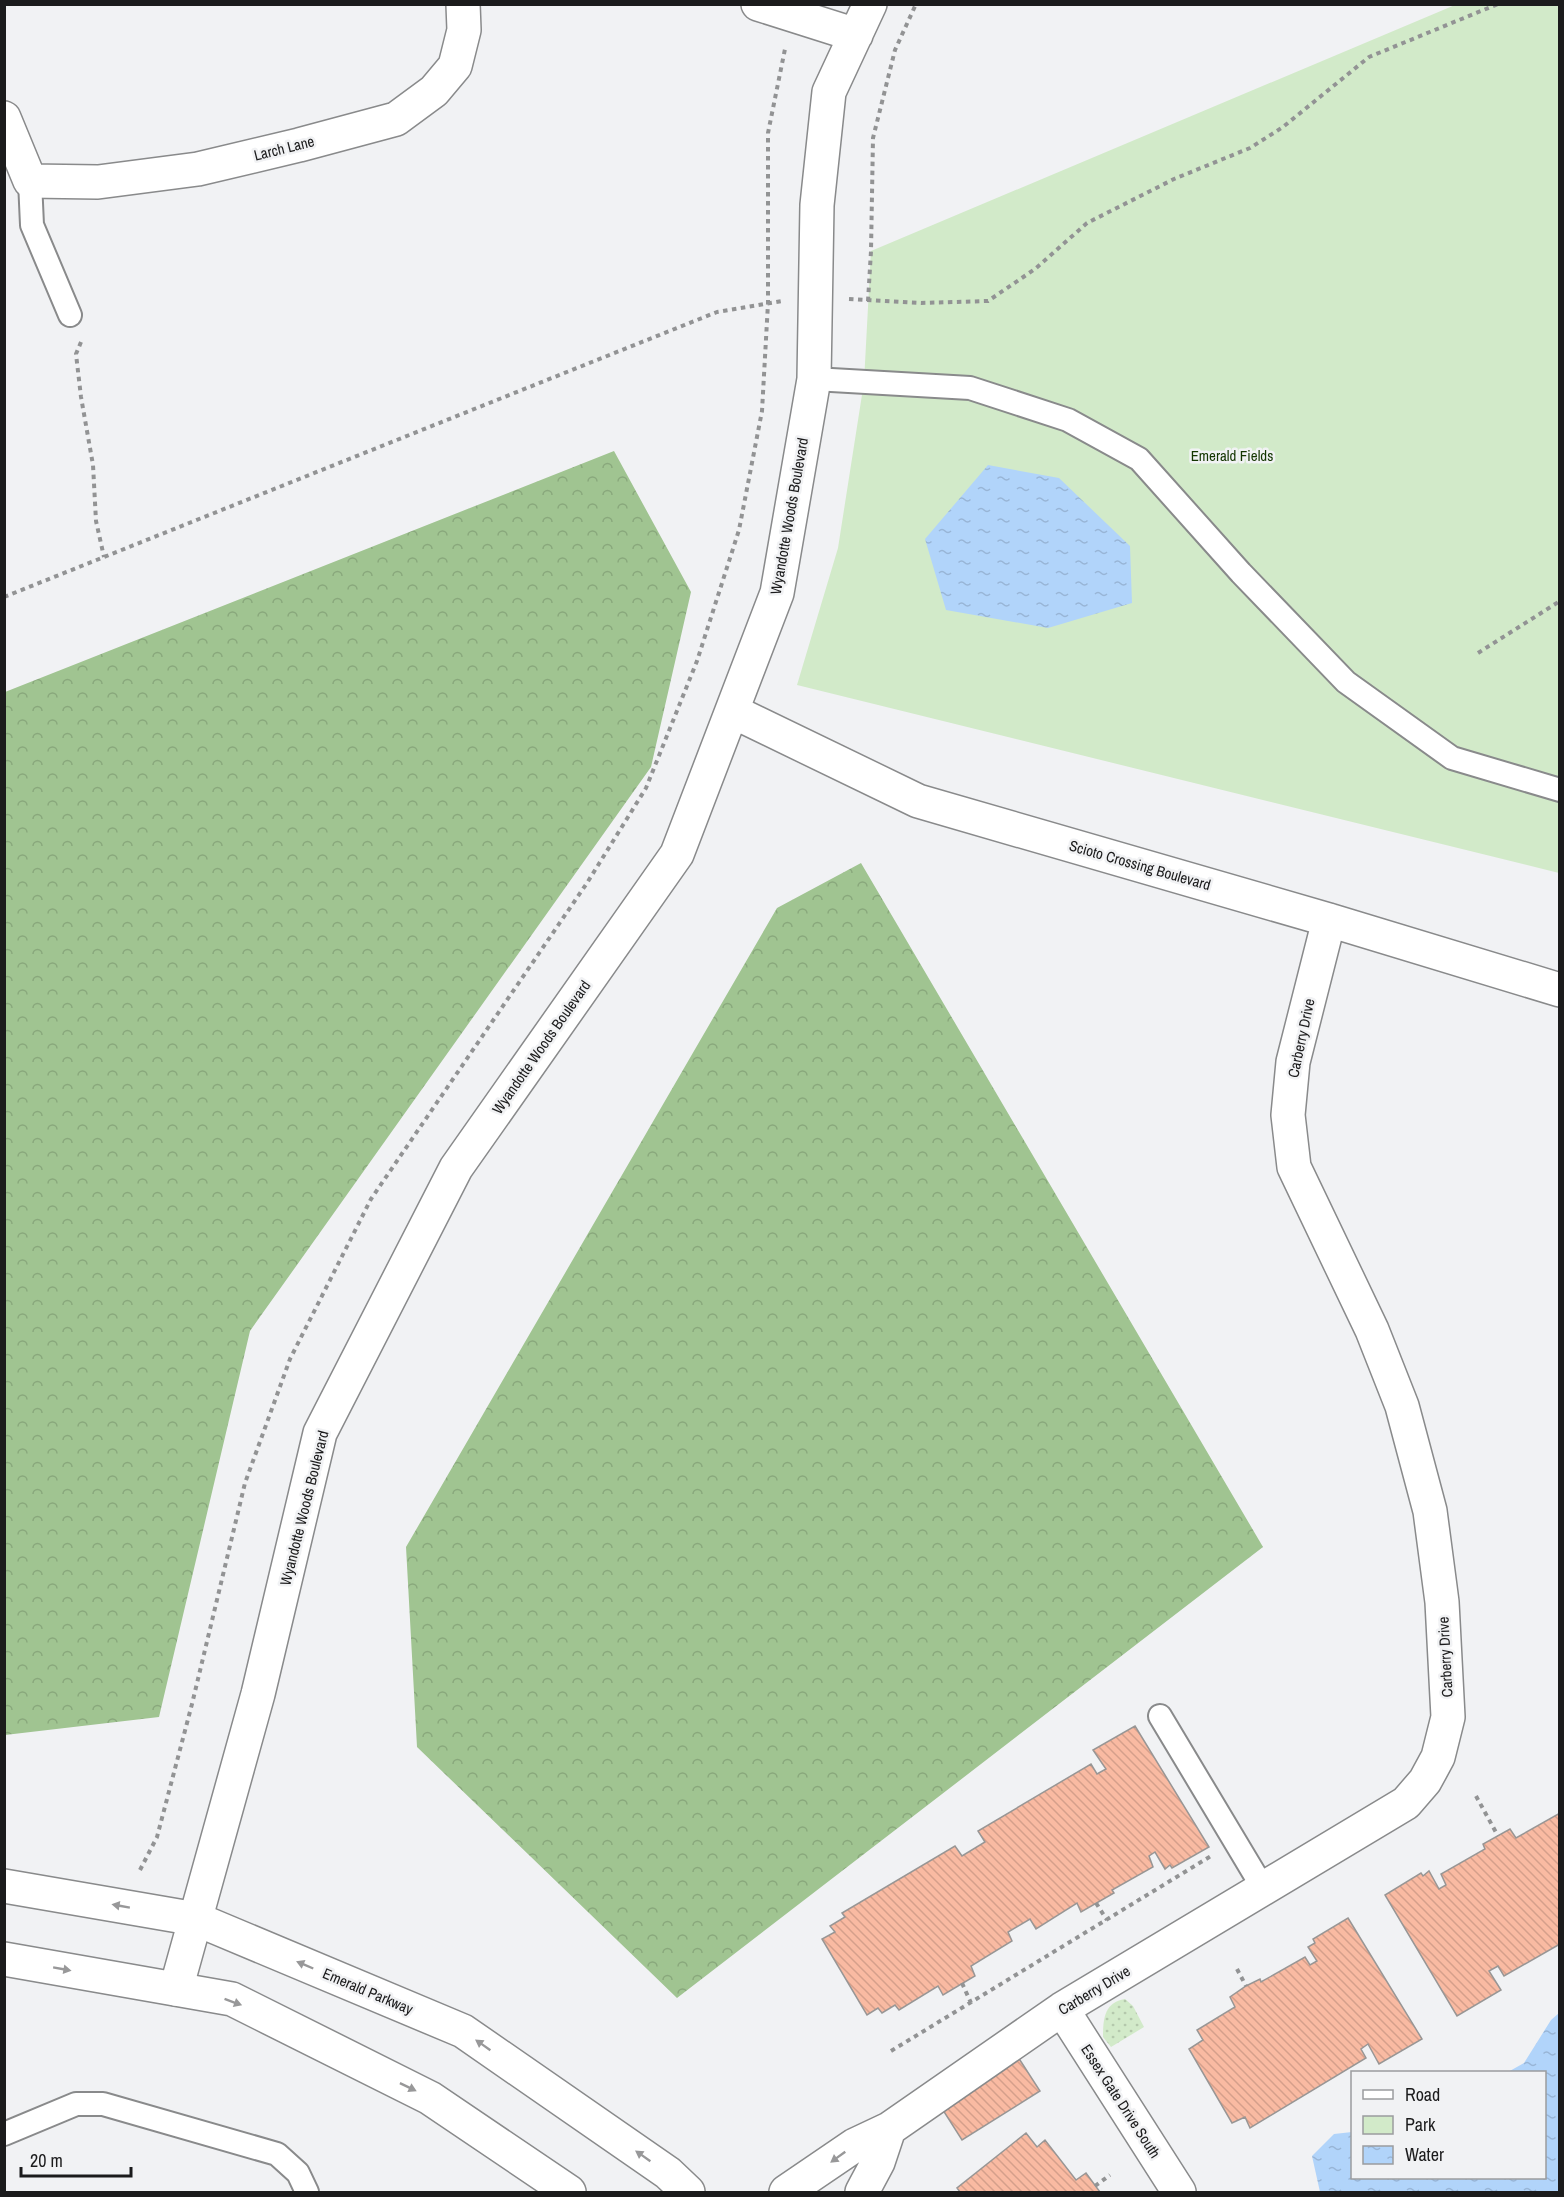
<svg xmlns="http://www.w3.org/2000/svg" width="1564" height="2197" viewBox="0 0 1564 2197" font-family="'Archivo Narrow',sans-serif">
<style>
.grass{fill:url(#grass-dots)}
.forest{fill:url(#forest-crowns)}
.park{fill:#d2eac9}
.water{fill:url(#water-ripples)}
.building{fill:url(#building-back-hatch);stroke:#989695;stroke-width:1.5}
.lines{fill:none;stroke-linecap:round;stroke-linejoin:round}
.lane-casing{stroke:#898a8b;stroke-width:26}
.street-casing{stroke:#898a8b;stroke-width:36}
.secondary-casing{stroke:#898a8b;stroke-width:36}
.path{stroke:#929394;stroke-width:4;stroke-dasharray:4.5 4.5;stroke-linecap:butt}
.lane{stroke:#fff;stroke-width:22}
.street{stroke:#fff;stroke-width:33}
.secondary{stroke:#fff;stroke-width:33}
.oneway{fill:#989899}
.labels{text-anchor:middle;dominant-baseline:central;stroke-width:5;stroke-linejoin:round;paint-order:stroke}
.street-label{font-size:15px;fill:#1b1b1c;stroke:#f1f2f4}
.park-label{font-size:15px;fill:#143601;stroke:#f1f2f4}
</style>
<defs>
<pattern id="grass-dots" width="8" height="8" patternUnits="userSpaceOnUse" patternTransform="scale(1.5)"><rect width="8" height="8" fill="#d2eac9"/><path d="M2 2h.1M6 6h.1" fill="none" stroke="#b4c8ac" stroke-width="1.8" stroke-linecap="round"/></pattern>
<pattern id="forest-crowns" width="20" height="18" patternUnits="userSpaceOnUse" patternTransform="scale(1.5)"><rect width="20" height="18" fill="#a0c491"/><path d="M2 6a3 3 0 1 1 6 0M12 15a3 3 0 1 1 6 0" fill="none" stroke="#89a87c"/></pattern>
<pattern id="water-ripples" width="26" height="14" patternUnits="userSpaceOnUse" patternTransform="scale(1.5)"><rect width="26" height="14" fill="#b1d4fa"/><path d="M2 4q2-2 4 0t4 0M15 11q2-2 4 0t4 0" fill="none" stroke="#98b5d6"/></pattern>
<pattern id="building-back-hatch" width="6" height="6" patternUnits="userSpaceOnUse" patternTransform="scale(1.5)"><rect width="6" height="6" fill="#f9baa2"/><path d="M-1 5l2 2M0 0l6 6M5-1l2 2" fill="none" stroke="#d59f8b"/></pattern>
</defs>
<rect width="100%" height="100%" fill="#f1f2f4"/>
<path class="grass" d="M 1125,1999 L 1133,2006 L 1144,2027 L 1111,2047 L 1103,2037 C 1103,2020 1104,2002 1125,1999 Z"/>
<path class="forest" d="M 614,451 L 691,592 L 651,767 L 250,1331 L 159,1717 L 5,1735 L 5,692 Z
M 861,863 L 1263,1547 L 677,1998 L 417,1747 L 406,1547 L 777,908 Z"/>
<path class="park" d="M 1455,5 L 1559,5 L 1559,873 L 797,685 L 838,548 L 864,382 L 871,251 Z"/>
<path class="water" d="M 988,465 L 1059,478 L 1130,546 L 1132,603 L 1048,628 L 946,610 L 925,539 Z
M 1559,2013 L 1559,2192 L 1320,2192 L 1312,2156 L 1334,2134 L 1352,2132 L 1352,2178 L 1544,2178 L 1544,2072 L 1508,2072 L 1524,2063 L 1551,2020 Z"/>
<path class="building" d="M 1135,1726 L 1209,1847 L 1172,1868 L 1170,1865 L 1165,1869 L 1155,1852 L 1149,1856 L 1153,1867 L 1112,1890 L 1114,1893 L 1081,1912 L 1077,1903 L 1036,1929 L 1030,1919 L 1008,1932 L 1012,1941 L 971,1966 L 975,1976 L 943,1995 L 938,1986 L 899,2010 L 895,2005 L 882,2013 L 878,2008 L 867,2015 L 822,1939 L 835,1932 L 830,1926 L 845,1917 L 842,1913 L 955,1846 L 962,1856 L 985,1842 L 978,1831 L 1091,1764 L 1097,1774 L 1106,1769 L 1093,1750 Z
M 1560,1813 L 1560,1944 L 1504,1976 L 1498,1966 L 1489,1971 L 1501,1990 L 1457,2016 L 1385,1895 L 1421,1873 L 1423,1876 L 1429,1871 L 1439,1889 L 1446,1885 L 1441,1874 L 1485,1849 L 1483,1844 L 1510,1829 L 1516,1838 Z
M 1348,1918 L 1422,2039 L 1379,2064 L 1368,2044 L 1361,2049 L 1366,2058 L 1250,2128 L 1245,2117 L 1232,2123 L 1189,2049 L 1203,2040 L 1197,2030 L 1235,2007 L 1230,1997 L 1246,1986 L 1260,1979 L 1261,1982 L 1305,1957 L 1310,1965 L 1317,1961 L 1308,1947 L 1315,1943 L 1313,1939 Z
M 1018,2057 L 1040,2091 L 962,2140 L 941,2107 Z
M 1026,2133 L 1037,2147 L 1045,2140 L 1076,2180 L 1086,2173 L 1100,2192 L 960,2192 L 957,2188 Z"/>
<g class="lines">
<g class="lane-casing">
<path id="lane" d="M 30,181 L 32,225 L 70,315
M 814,379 L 970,388 L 1068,420 L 1139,459 L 1241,573 L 1346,682 L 1452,758 L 1560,790
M 1160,1716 L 1263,1888
M 4,2134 L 76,2104 L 103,2104 L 277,2154 L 298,2173 L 307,2192"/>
</g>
<g class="street-casing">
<path id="street" d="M 758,4 L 856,35
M 4,118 L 30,181 L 98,182 L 198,169 L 299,145 L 396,119 L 434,91 L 455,66 L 464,30 L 463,4
M 732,711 L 918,801 L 1329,920 L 1560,990
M 176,1989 L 258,1694 L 320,1433 L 456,1168 L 677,854 L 777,593 L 814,379 L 817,205 L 829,92 L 870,4
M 1062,2009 L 1179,2192
M 786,2192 L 855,2145 L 889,2129 L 1062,2009 L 1406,1803 L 1425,1781 L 1438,1757 L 1448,1717 L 1442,1602 L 1430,1511 L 1402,1406 L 1372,1330 L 1294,1167 L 1288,1115 L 1293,1062 L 1329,920
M 862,2192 L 878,2162 L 889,2129"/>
</g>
<g class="secondary-casing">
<path id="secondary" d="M 4,1886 L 196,1919 L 463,2031 L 668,2173 L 688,2192
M 4,1959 L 232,1999 L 430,2098 L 569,2192"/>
</g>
<path class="path" d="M 849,299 L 921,303 L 988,301 L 1035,269 L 1087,223 L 1174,179 L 1250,148 L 1283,127 L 1369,57 L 1498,4
M 868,301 L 871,251 L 873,138 L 895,50 L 916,4
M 81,342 L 76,354 L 81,397 L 93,465 L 96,521 L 104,557
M 4,597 L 717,312 L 782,301
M 1478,653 L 1560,601
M 1476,1796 L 1498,1836
M 140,1870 L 157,1837 L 192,1704 L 245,1483 L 290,1359 L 371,1199 L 587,883 L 646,788 L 697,661 L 739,530 L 762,411 L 768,303 L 768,133 L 785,49
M 1096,1903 L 1107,1920
M 1237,1969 L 1246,1986
M 962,1983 L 971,2003
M 891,2051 L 1211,1856
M 1095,2186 L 1110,2175"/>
<use href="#lane" class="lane"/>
<use href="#street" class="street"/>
<use href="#secondary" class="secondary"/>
</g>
<defs><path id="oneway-solid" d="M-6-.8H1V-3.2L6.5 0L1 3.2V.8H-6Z" transform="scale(1.5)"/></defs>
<g class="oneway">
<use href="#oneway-solid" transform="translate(121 1906) rotate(-170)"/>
<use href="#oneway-solid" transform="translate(305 1965) rotate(-157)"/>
<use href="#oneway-solid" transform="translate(62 1969) rotate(10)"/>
<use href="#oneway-solid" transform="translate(233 2002) rotate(20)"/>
<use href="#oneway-solid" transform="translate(483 2045) rotate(-145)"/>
<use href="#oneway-solid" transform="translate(408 2087) rotate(26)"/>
<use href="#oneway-solid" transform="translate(643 2156) rotate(-145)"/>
<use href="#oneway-solid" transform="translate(838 2157) rotate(144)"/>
</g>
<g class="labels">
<g class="street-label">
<text transform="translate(284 148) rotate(-14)">Larch Lane</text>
<text transform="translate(789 516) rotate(-80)">Wyandotte Woods Boulevard</text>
<text transform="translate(1140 865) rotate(16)">Scioto Crossing Boulevard</text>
<text transform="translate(1301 1038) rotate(-78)">Carberry Drive</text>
<text transform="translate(541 1047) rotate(-55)">Wyandotte Woods Boulevard</text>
<text transform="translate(304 1508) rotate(-76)">Wyandotte Woods Boulevard</text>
<text transform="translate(1445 1657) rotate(-93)">Carberry Drive</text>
<text transform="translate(1094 1990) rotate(-31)">Carberry Drive</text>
<text transform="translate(368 1991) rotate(23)">Emerald Parkway</text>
<text transform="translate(1121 2101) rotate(57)">Essex Gate Drive South</text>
</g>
<g class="park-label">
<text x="1232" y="455">Emerald Fields</text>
</g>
</g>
<rect width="1564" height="2197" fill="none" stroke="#1b1b1c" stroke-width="12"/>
<rect x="1351" y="2071" width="195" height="108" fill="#f1f2f4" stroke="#9b9c9e" stroke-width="1.5"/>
<rect x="1363" y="2090" width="30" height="9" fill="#ffffff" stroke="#9b9c9e" stroke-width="1.5"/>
<text x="1405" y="2101" font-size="18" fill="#1b1b1c">Road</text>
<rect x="1363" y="2116" width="30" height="18" fill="#d2eac9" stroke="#9b9c9e" stroke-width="1.5"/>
<text x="1405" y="2131" font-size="18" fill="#1b1b1c">Park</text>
<rect x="1363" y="2146" width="30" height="18" fill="url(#water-ripples)" stroke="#9b9c9e" stroke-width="1.5"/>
<text x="1405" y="2161" font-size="18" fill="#1b1b1c">Water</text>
<path d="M21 2167v9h110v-9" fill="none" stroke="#1b1b1c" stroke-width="3"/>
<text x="30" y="2167" font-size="18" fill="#1b1b1c" stroke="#f1f2f4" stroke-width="4.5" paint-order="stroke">20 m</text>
</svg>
